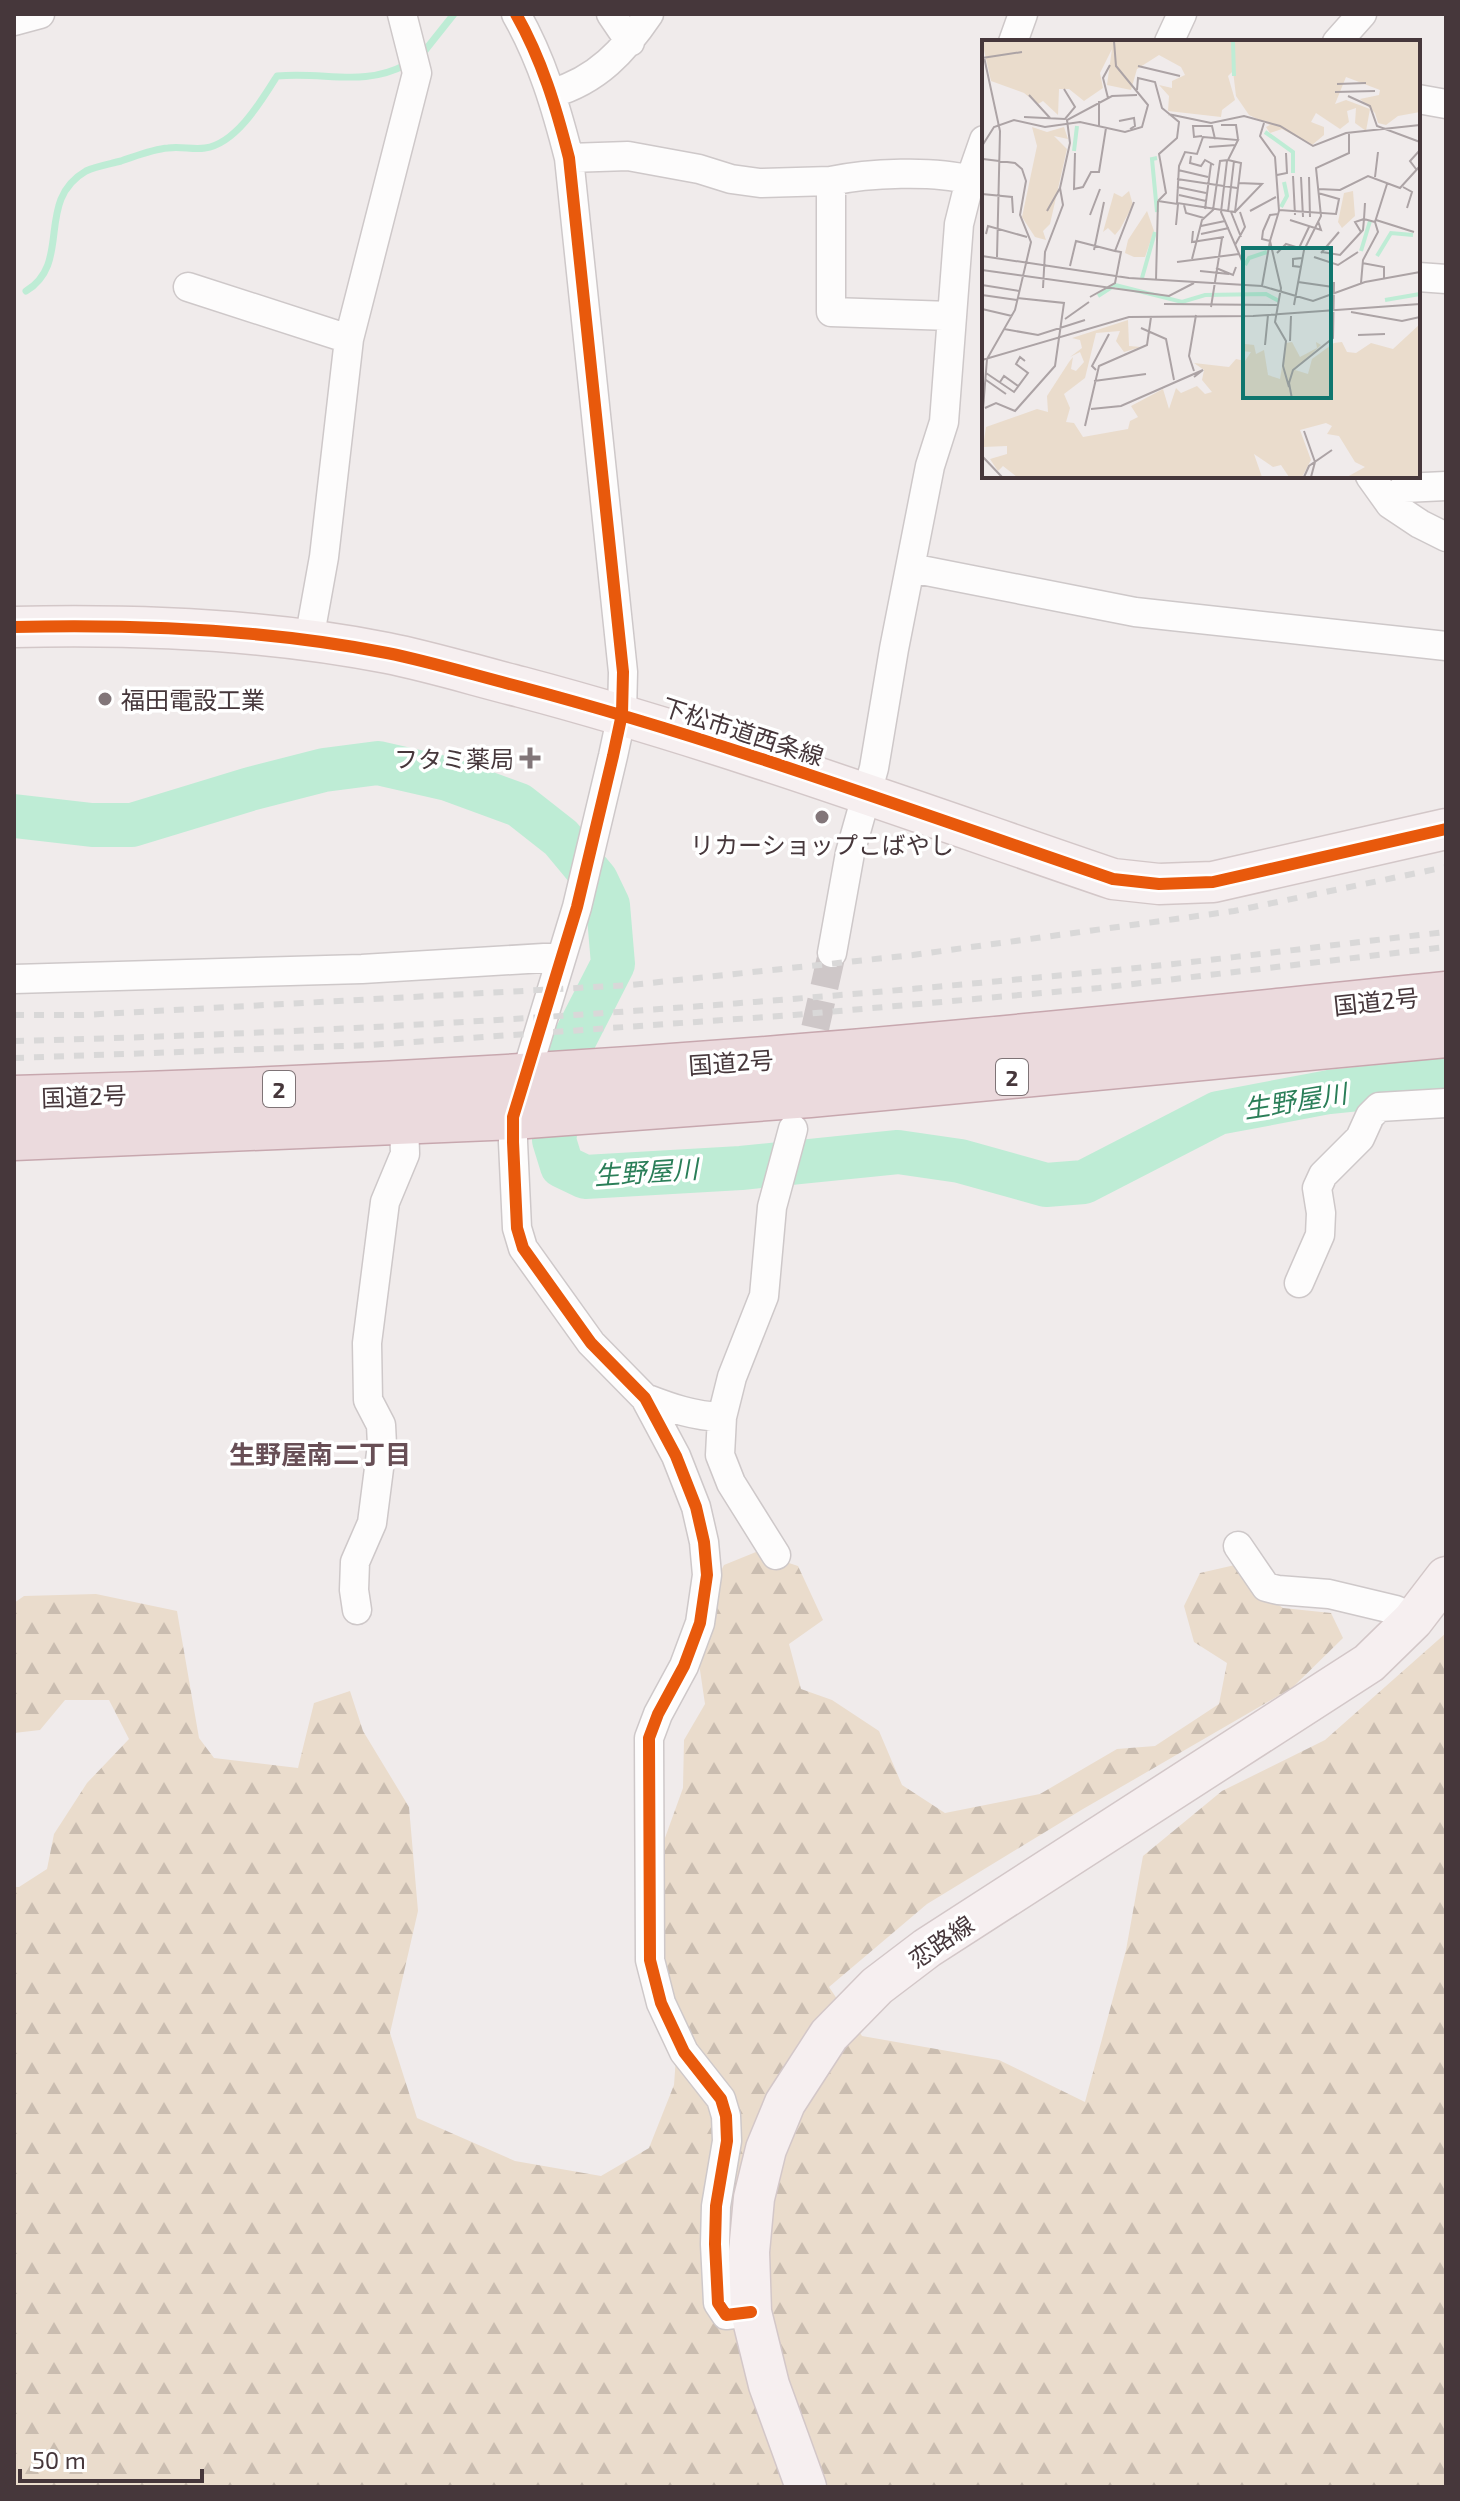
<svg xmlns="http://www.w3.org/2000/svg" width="1460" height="2501" viewBox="0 0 1460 2501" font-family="'Exo 2','Noto Sans JP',sans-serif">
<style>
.forest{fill:url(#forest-firs)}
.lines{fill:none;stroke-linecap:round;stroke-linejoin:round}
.stream{stroke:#beecd5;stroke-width:7}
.river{stroke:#beecd5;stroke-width:44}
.street-tunnel{stroke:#cec7c8;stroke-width:28;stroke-dasharray:28 14;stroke-linecap:butt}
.street-casing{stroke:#cec8c9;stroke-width:31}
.secondary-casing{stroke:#d3c7c8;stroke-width:43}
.highway-casing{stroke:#c7a7ae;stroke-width:47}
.street{stroke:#fdfcfc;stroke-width:28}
.secondary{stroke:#f6eff0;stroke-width:40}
.highway{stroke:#ebdadd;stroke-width:44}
.rail{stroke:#d9d8d8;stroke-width:6;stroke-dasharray:10 10;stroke-linecap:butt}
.cycleway-casing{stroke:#fff;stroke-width:17}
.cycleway{stroke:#e8590c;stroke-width:12}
.poi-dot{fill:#827679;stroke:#fff;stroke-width:3}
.labels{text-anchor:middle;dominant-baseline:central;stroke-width:7;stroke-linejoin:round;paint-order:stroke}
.shield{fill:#fff;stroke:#7e7376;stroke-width:2}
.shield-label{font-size:22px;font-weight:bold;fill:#46373b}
.poi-label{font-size:24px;fill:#46373b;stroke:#fff;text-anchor:start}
.street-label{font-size:24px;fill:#46373b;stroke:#fff}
.water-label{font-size:26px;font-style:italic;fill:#2a7e58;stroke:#fff}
.neighbourhood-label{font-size:26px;font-weight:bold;fill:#684f56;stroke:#fff}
.inset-river{fill:none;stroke:#beecd5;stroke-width:4}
.inset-road{fill:none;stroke:#aca3a5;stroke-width:2}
.view{fill:#0f766e;fill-opacity:0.15;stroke:#0f766e;stroke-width:4}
.inset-edge{fill:none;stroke:#46373b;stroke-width:4}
</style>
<defs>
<pattern id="forest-firs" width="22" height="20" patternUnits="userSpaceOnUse" patternTransform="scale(2)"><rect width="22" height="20" fill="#eadccc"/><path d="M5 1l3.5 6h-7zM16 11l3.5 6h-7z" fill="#cabdb0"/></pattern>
</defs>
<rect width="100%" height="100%" fill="#f0ebeb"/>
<path class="forest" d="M 756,1552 L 798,1566 L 823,1620 L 789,1644 L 801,1689 L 832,1700 L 879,1731 L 902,1785 L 945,1813 L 1040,1794 L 1117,1749 L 1155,1746 L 1219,1704 L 1227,1663 L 1194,1642 L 1184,1606 L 1200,1573 L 1235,1565 L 1259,1591 L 1283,1608 L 1331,1613 L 1343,1638 L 1292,1688 L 1083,1809 L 927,1904 L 829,1987 L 862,2036 L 999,2060 L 1085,2102 L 1126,1950 L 1143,1856 L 1222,1791 L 1325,1740 L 1446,1633 L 1446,2487 L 14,2487 L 14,1887 L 19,1887 L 47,1869 L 54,1834 L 87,1783 L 129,1739 L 109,1700 L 65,1700 L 40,1730 L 14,1733 L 14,1603 L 24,1596 L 96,1594 L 177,1611 L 199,1738 L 214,1758 L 298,1768 L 314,1703 L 350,1691 L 363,1731 L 409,1807 L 418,1911 L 390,2033 L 417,2118 L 515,2161 L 601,2176 L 649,2148 L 674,2085 L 679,2016 L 655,1917 L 661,1849 L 683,1788 L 684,1740 L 705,1704 L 696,1643 L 713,1586 L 724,1565 Z"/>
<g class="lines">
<path class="stream" d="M 423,53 L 454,14
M 26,291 C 73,263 34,201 86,171 C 96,166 110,164 121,161 C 136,156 153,149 168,148 C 181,146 193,150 205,148 C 236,144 262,100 277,76 C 325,71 363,88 407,64"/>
<path class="river" d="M 14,816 L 92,825 L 132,825 L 250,789 L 324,770 L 378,763 L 448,779 L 519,805 L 561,838 L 596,880 L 608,905 L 613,964 L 569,1050 L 554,1140 L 562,1166 L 585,1177 L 741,1168 L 898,1152 L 960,1161 L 1046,1185 L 1084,1182 L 1218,1113 L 1329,1092 L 1446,1080"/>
<path class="street-tunnel" d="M 806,1069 L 832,953"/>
<g class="street-casing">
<path id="street" d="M 516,14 C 542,60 556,107 569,158 L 623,672 L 622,714 L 613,756 L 577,907 L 513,1117 L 513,1142 L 517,1228 L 523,1248 L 591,1343 L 645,1398 L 676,1456 L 696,1507 L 704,1542 L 707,1575 L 700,1623 L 684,1666 L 658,1714 L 649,1738 L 650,1960 L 661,2003 L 684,2052 L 721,2099 L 726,2116 L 727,2141 L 716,2206 L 715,2244 L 718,2303 L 726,2315 L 751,2312
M 611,14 L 630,42
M 14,21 L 40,14
M 1013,42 L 1023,14
M 1169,42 L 1182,14
M 1337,42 L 1362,14
M 553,93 C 597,80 624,51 649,14
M 1418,99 L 1446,104
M 569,158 L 628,156 L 699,169 L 731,179 L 760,183 L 831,181
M 1418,277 L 1446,279
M 188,287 L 349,339
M 951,316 L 831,312 L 831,181 C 868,173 934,170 970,180
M 1370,476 L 1390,504 L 1420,524 L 1446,537
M 1390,504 L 1404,488 L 1446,486
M 911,568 L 1135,612 L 1446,646
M 309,640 L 324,557 L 349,339 L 417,73 L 402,14
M 832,953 L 850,853 L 874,768 L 894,649 L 930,466 L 944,422 L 959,224 L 970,180 L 984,140
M 14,979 L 362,969 L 560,957
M 1299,1283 L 1320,1235 L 1321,1213 L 1317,1188 L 1323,1175 L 1360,1138 L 1370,1116 L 1379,1107 L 1446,1103
M 645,1398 C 671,1408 693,1416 722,1417
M 1238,1546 L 1266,1587 L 1278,1590 L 1329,1594 L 1396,1610 L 1413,1620
M 776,1555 L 731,1483 L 720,1455 L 722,1417 L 732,1377 L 764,1296 L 772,1207 L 793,1129
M 357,1610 L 354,1590 L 355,1562 L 372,1523 L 382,1445 L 381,1425 L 368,1400 L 367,1343 L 385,1202 L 405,1154 L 404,1121"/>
</g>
<g class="secondary-casing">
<path id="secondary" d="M 14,627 C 138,624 265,629 387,653 C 432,662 477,676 521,687 C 721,740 916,812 1113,879 L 1159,884 L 1213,882 L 1446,829
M 806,2487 L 769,2385 L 751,2312 L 749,2252 L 754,2198 L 766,2149 L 785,2103 L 829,2035 L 877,1986 L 927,1948 L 1369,1663 L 1413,1620 L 1446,1577"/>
</g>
<g class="highway-casing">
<path id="highway" d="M 14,1098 C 281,1091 548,1077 814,1055 C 1025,1038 1235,1015 1446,994
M 14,1138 L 513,1117 L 810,1095 L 1446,1035"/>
</g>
<use href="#street" class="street"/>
<use href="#secondary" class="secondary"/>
<use href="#highway" class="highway"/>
<path class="rail" d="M 14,1015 L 83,1015 L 631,985 L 913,955 L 1234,911 L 1446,867
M 14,1041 C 375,1032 736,1007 1095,972 C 1212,961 1329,945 1446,932
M 14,1058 L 371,1045 L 794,1015 L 1099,988 L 1446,947"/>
<g class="cycleway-casing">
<path id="cycleway" d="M 516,14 C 542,60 556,107 569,158 L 623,672 L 622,714 L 613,756 L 577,907 L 513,1117 L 513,1142 L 517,1228 L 523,1248 L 591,1343 L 645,1398 L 676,1456 L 696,1507 L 704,1542 L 707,1575 L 700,1623 L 684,1666 L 658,1714 L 649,1738 L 650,1960 L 661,2003 L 684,2052 L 721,2099 L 726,2116 L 727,2141 L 716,2206 L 715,2244 L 718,2303 L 726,2315 L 751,2312
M 14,627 C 138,624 265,629 387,653 C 432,662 477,676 521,687 C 721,740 916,812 1113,879 L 1159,884 L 1213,882 L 1446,829"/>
</g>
<use href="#cycleway" class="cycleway"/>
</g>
<g class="poi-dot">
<circle cx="105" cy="699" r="8"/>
<path d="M526 746h8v8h8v8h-8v8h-8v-8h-8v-8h8z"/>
<circle cx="822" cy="817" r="8"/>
</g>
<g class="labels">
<g class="shield">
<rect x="996" y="1059" width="32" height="36" rx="6"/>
<rect x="263" y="1071" width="32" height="36" rx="6"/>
</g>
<g class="shield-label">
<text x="1012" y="1077">2</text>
<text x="279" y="1089">2</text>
</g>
<g class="poi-label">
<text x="121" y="699">福田電設工業</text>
<text x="514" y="758" text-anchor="end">フタミ薬局</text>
<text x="822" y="844" text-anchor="middle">リカーショップこばやし</text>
</g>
<g class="street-label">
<text transform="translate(743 731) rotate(18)">下松市道西条線</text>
<text transform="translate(1376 1001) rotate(-6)">国道2号</text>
<text transform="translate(731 1062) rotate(-4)">国道2号</text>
<text transform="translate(84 1096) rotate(-2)">国道2号</text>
<text transform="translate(941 1941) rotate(-34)">恋路線</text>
</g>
<g class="water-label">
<text transform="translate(1295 1100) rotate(-9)">生野屋川</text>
<text transform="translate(646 1171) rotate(-4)">生野屋川</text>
</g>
<g class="neighbourhood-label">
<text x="320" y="1453">生野屋南二丁目</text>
</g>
</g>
<g transform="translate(982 40)">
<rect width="438" height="438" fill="#f0ebeb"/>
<path d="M 0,1 L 438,1 L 438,72 L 416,76 L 404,85 L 396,83 L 393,73 L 378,59 L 397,55 L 398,50 L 364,37 L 353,64 L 364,60 L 388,69 L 384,91 L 373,83 L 374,68 L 365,71 L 367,82 L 358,89 L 334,73 L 329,82 L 342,87 L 342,95 L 330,105 L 300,89 L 288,93 L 284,87 L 288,85 L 267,75 L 254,56 L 251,31 L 246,36 L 253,60 L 240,70 L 239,77 L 186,71 L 187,56 L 177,45 L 190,48 L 190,41 L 203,35 L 199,27 L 177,15 L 155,29 L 149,50 L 125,45 L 130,9 L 118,33 L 121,48 L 102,61 L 87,49 L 77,49 L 76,75 L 61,61 L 56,64 L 42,53 L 9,41 ZM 50,87 L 65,92 L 82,87 L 86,99 L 72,96 L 85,109 L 68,184 L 61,191 L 64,200 L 53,197 L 40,177 L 55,106 ZM 147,151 L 151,165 L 138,189 L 133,195 L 126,188 L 121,192 L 132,153 L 140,157 ZM 371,151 L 373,176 L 360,188 L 356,182 L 362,153 ZM 165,171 L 172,191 L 163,217 L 152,217 L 143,213 L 146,200 ZM 146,280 L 147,306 L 159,307 L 142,312 L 134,301 L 138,291 L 114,293 L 103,338 L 82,354 L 88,368 L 84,382 L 92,383 L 101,397 L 146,389 L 148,381 L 156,377 L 149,366 L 181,349 L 187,369 L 194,348 L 199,353 L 215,346 L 223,354 L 230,352 L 220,340 L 222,330 L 212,323 L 247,327 L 254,319 L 263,321 L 269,312 L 259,311 L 263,304 L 272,305 L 274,314 L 282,310 L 286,335 L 298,339 L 304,303 L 310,302 L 318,317 L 335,308 L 334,302 L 339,305 L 313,330 L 326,334 L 330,319 L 352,303 L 360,302 L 365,312 L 374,313 L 389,303 L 411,309 L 438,284 L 438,437 L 365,437 L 383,427 L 373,422 L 357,396 L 345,394 L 350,386 L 344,383 L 318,390 L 329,420 L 320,437 L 307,437 L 299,425 L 291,427 L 272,414 L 280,437 L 35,437 L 21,426 L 16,431 L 8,419 L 25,414 L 25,406 L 1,407 L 4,387 L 55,369 L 66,372 L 65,356 L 87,322 L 91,317 L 89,329 L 94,331 L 102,322 L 98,312 L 88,317 L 100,308 L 98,300 L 90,298 Z" fill="#eadccc"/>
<path class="inset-river" d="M 251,1 L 252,36M 283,92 L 311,112 L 311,133M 92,111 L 95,86M 299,167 L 305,156 L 302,142M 175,172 L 170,119 L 175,118M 379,211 L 388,181M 395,216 L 409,193 L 431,195M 263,225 L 267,218 L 285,212M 160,238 L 173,192M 116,256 L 133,245 L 200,262 L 223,255 L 284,254 L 297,261M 403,260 L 438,254"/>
<path class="inset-road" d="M 2,17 L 18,91 L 15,217M 0,18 L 40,12M 156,26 L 198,36M 355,44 L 384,43M 155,50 L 156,38 L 173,42 L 180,68 L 197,82 L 195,98 L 177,114 L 184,153 L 176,161M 353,52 L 393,51M 47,55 L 68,78M 366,56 L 388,66 L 395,86 L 438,102M 126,58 L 121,38 L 128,25M 186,74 L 229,83 L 262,76 L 298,86 L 331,106 L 364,93 L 438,85M 42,77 L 83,79 L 93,67 L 82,49M 137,81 L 152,78 L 153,86 L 148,89M 282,83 L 278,96 L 293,117 L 297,171 L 288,201 L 299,248 L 293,282 L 304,301 L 301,326 L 307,347M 239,85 L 254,85 L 256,99M 117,87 L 117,61M 220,96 L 212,97 L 211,86 L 230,86 L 233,99M 221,97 L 256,100 L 246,120 L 259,123 L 253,172 L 195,163 L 197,126 L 203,112 L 215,114 ZM 0,106 L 12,87 L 32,80 L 63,87 L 98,82 L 143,92 L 160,87 L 166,65 L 134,26 L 132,1M 227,107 L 254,105M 93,113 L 92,149 L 101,147 L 109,132 L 117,132 L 124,88M 209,116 L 208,123 L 219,126 L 223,120 L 232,125M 245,121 L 239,172 L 261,223 L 260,245M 434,129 L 428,121 L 438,110M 196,130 L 226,137M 295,135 L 305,133 L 304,113M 311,136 L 313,175M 319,137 L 321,177M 327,137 L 328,177M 393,137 L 396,112M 195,139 L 255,148M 195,147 L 224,153M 421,147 L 430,152 L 425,168M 336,149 L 358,150 L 386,136 L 418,148 L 438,126M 0,154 L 30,157 L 31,173M 197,155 L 224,161M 176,161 L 196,164 L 194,185M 202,165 L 204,173 L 222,178M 223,169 L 229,124M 297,170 L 354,174 L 357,159 L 336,153M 65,171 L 78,148M 268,171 L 294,157M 246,172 L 252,121M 249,172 L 259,197M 253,172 L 280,144 L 256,143M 108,175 L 118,149M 308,180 L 339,190 L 336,181M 394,180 L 432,192M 219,186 L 243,181M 211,191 L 210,202 L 242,197M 379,192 L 373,182 L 382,179 L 383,163M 4,194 L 6,186 L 45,197M 219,194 L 247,188M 253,205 L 263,187 L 258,172M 112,210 L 122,162M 340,212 L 358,215 L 381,190 L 382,179 L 393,182M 295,213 L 304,204 L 317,208 L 327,187M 339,213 L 357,192M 0,216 L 147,238 L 280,246 L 331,261 L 383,242 L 438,232M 332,217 L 356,225 L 376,212M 210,219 L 220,180 L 231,170 L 238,121 L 246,120M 195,222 L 257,214M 380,223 L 402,227 L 402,238M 88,226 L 94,201 L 133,211 L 152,162M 319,227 L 311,226 L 311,219 L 320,218M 234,228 L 251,235 L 254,227M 0,230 L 187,256 L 212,243M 218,231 L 247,234M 174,240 L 176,161M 316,242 L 351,247M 379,243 L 381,220 L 396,192 L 393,182 L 405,144M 0,245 L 37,251M 280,246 L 288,201 L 280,199 L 281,191 L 288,175 L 296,174M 61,248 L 63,212 L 81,165 L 78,148 L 88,103 L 85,80 L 130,56 L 155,55M 0,255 L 35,260M 108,257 L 133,243 L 139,212 L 133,211M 182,264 L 295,265M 312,265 L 322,210 L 339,176 L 334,128 L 367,113 L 367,93M 229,267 L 240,198M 0,269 L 30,276M 369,272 L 420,281 L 438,277M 83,279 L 107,262M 159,288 L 184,299 L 192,340M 22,289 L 56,295 L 103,280M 376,295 L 403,294M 308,301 L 309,276M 283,305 L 286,275M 0,320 L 147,277 L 271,276 L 438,264M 114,330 L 110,326 L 127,294M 212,331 L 207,316 L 214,275M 4,333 L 32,352 L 46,333 L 34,324 L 38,317 L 43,321M 4,340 L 24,354M 112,341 L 164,334M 18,342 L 22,336 L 36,346M 310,359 L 307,343 L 311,330 L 351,298 L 352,242M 3,368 L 14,363 L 33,371 L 73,326 L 82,263 L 35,258M 109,369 L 139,366 L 221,330 L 212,337M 0,381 L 5,319 L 33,270 L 49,202 L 38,175 L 44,141 L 40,129 L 33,123 L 1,119M 103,386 L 117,326 L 165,305 L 169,277M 322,391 L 333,422 L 329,437M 0,408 L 0,416 L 20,437M 322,437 L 327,426 L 350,410"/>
<path class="view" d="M 261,208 L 349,208 L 349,358 L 261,358 Z"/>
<rect width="438" height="438" class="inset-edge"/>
</g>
<rect width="1460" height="2501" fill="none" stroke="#46373b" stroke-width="32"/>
<path d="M20 2469v12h182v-12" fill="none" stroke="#46373b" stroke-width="4"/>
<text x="32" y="2469" font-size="24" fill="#46373b" stroke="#ffffff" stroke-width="6" paint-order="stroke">50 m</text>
</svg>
